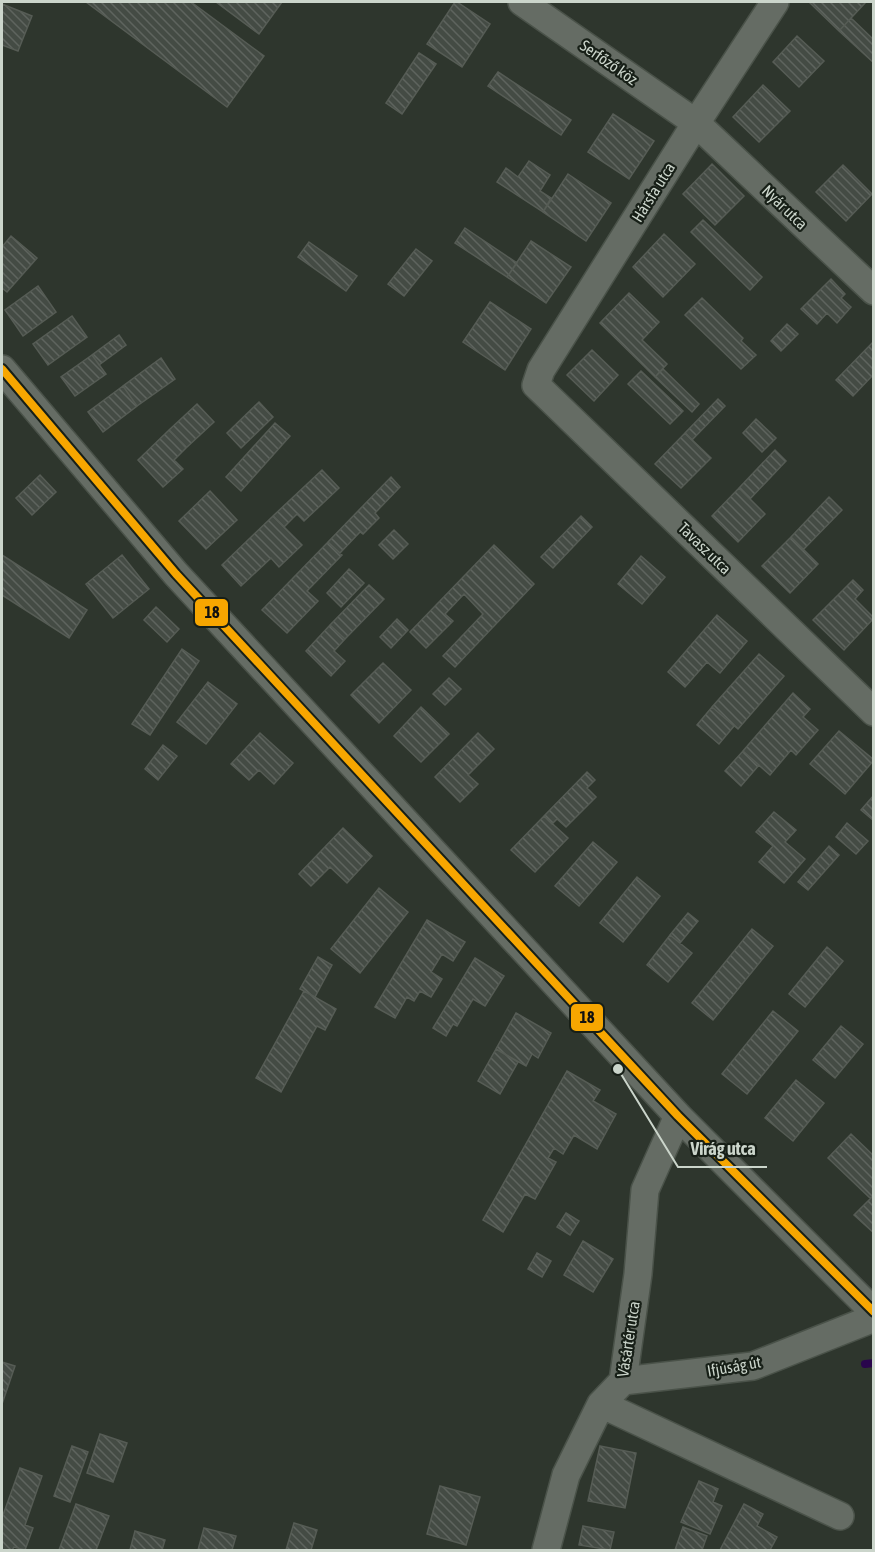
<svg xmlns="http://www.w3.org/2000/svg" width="875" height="1552" viewBox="0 0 875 1552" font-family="'Asap Condensed',sans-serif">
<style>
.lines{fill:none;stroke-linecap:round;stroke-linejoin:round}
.stream{stroke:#29054c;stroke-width:8}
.building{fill:url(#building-back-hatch);stroke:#565c55;stroke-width:1.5}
.street-casing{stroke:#4a5249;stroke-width:30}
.street{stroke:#656c64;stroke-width:27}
.bus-1-casing{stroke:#171f17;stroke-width:12}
.bus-1{stroke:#f7a600;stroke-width:8}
.labels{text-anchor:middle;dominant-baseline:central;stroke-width:4.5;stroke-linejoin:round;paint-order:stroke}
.street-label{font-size:16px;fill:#cbd5cb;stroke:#171f17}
.leader{fill:none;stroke:#cbd5cb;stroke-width:2}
.callout-dot{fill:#cbd5cb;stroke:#171f17;stroke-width:2}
.callout-label{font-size:18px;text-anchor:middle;font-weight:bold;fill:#cbd5cb;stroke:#171f17;stroke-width:4.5;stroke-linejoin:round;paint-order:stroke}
.line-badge{stroke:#171f17;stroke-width:2}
.pale-badge-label{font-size:16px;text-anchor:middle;font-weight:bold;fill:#111}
</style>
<defs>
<pattern id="building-back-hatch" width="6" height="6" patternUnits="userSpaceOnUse" patternTransform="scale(1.5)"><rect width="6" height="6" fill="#444b44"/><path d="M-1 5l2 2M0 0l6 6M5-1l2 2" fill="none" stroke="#5e645e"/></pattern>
</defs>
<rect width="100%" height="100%" fill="#2e362d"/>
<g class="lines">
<path class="stream" d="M 865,1364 L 874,1363"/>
</g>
<path class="building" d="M 86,2 L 191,2 L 264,56 L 227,107 Z
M 216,2 L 282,2 L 259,34 Z
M 455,2 L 457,2 L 490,24 L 462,67 L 427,44 Z
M 809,2 L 866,2 L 839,31 Z
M 2,4 L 32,16 L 18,51 L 2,45 Z
M 851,18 L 874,40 L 874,63 L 839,31 Z
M 797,36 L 824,61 L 799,87 L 773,62 Z
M 419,53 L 436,64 L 402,114 L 386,103 Z
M 498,72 L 571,120 L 561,135 L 488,86 Z
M 763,85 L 790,111 L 759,142 L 733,117 Z
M 613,114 L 654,141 L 629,179 L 588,152 Z
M 529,161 L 550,175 L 540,191 L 551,198 L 543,212 L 497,182 L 506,168 L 518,177 Z
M 712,164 L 744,196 L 715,225 L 683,194 Z
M 843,165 L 872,194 L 846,221 L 816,192 Z
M 568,174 L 611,203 L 586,241 L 543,212 Z
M 703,220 L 762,277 L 750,290 L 691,232 Z
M 465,228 L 517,263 L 507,277 L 455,243 Z
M 664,234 L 695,264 L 663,297 L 633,267 Z
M 11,236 L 37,258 L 7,292 L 2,288 L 2,247 Z
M 531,241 L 571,267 L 546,303 L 507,277 Z
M 309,242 L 357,276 L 346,291 L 298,257 Z
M 416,249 L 432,261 L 404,296 L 388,284 Z
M 831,279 L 845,294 L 841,298 L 851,307 L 837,323 L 827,313 L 817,324 L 801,309 Z
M 38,286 L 56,312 L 23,336 L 5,310 Z
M 629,293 L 659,322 L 642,340 L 667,364 L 655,377 L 600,323 Z
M 702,298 L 743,338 L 741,341 L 756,355 L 741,369 L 685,315 Z
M 490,302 L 531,329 L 505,370 L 463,342 Z
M 72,316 L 87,337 L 48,365 L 33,344 Z
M 787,324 L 798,334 L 781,351 L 771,341 Z
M 119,335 L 126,345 L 99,365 L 92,355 Z
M 874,341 L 874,374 L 853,396 L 836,380 Z
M 592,350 L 618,375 L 594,401 L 567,375 Z
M 92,355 L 106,374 L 75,396 L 61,377 Z
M 161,358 L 175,379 L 137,406 L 123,386 Z
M 663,369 L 699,404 L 692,412 L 655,377 Z
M 641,371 L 683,411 L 670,424 L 628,384 Z
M 123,386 L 137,406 L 103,432 L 88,412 Z
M 718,399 L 725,406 L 692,440 L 685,433 Z
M 259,402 L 273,417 L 241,448 L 227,433 Z
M 197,404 L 214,422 L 186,448 L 169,430 Z
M 756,419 L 776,438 L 762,452 L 743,433 Z
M 275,423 L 290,436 L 241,491 L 226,477 Z
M 169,430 L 186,448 L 174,460 L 183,469 L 163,487 L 138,460 Z
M 685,433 L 711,458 L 681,488 L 655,464 Z
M 775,450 L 786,461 L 750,499 L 739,488 Z
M 322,470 L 339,488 L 304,521 L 297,514 L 284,527 L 273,516 Z
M 40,475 L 56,492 L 32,515 L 16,498 Z
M 391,477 L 400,487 L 375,513 L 379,518 L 363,534 L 360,532 L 340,553 L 328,542 Z
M 739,488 L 765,514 L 738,542 L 712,516 Z
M 210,491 L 237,520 L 206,549 L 179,521 Z
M 829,497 L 842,510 L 803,550 L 791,537 Z
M 273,516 L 302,545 L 279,567 L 271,558 L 241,586 L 222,565 Z
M 581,516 L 592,527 L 553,568 L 541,557 Z
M 394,530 L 408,544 L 393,559 L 379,545 Z
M 791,537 L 818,564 L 790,593 L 762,566 Z
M 328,542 L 342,555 L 307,591 L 318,601 L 287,633 L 262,610 Z
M 494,545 L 534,584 L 455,667 L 443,656 L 483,614 L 464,594 L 445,614 L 453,621 L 426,648 L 410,632 Z
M 2,555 L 87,610 L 69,638 L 2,595 Z
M 122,555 L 149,589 L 113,618 L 86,584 Z
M 641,556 L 665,577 L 642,604 L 618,584 Z
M 349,569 L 364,583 L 341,607 L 327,593 Z
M 853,580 L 863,590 L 855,599 L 874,618 L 844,650 L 813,620 Z
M 369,585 L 384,599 L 345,639 L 330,625 Z
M 156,607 L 179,629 L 167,642 L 144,620 Z
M 717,615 L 747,641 L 720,673 L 707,662 L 685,687 L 668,672 Z
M 397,619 L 408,630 L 391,648 L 380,637 Z
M 330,625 L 345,639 L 334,651 L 345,661 L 331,676 L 306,651 Z
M 182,649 L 199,661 L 150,735 L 132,724 Z
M 759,654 L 784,676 L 738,729 L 712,707 Z
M 383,663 L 411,690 L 379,723 L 351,695 Z
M 449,678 L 461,689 L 445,705 L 433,694 Z
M 208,682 L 237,704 L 206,744 L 177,722 Z
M 793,693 L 810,709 L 803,717 L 818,730 L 796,755 L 791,750 L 770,775 L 743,751 Z
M 421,707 L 449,734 L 421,762 L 394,736 Z
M 712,707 L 734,726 L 719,744 L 697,725 Z
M 839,731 L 874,760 L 845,794 L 810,764 Z
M 260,733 L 293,763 L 274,784 L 259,770 L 249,780 L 231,764 Z
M 478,733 L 494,749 L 468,775 L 478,784 L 460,802 L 435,777 Z
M 163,745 L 177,756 L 158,780 L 145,769 Z
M 743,751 L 759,765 L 741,786 L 725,771 Z
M 587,772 L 595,780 L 587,788 L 596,797 L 566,827 L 557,819 L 552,824 L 544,816 Z
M 874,795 L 874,821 L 861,810 Z
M 774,812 L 796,830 L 785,842 L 805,859 L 784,883 L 759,862 L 773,846 L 756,832 Z
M 544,816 L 568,838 L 535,872 L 511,850 Z
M 847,823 L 868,841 L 856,854 L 836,837 Z
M 343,828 L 372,856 L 347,883 L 330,867 L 311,886 L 299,874 Z
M 593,842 L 617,862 L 579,906 L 555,886 Z
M 829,846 L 839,855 L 808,890 L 798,882 Z
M 637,877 L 660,896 L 623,942 L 600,923 Z
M 379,888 L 408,912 L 360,973 L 331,949 Z
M 688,913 L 698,921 L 680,943 L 670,935 Z
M 427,920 L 465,942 L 453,961 L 442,954 L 431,972 L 442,979 L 431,997 L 420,991 L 414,1001 L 407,997 L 395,1018 L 375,1007 Z
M 752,929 L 773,946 L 713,1020 L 692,1003 Z
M 670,935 L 692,953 L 668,982 L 647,965 Z
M 827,947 L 843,961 L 805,1007 L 789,994 Z
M 318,957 L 332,965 L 315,997 L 300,989 Z
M 475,958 L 504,976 L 485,1006 L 473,999 L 457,1026 L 453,1024 L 446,1036 L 433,1028 Z
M 304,991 L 336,1009 L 325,1030 L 317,1026 L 281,1092 L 256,1078 Z
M 773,1011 L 798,1031 L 747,1094 L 722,1074 Z
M 516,1013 L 551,1033 L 538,1058 L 532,1054 L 526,1066 L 496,1049 Z
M 841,1026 L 863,1044 L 835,1078 L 813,1060 Z
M 496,1049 L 518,1062 L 500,1094 L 478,1081 Z
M 567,1071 L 600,1090 L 593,1101 L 616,1114 L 597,1149 L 574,1135 L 563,1154 L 554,1148 L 548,1158 L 556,1162 L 535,1199 L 525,1194 L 503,1232 L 483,1220 Z
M 796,1080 L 824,1103 L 793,1141 L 765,1118 Z
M 851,1134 L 874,1156 L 874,1195 L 870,1198 L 828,1158 Z
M 874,1195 L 874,1233 L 854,1215 Z
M 566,1213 L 579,1221 L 570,1235 L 557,1227 Z
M 583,1241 L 613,1259 L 593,1292 L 564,1275 Z
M 537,1253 L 551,1261 L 542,1277 L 528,1269 Z
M 2,1362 L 15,1366 L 2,1404 Z
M 100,1434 L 127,1443 L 113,1482 L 87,1473 Z
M 72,1446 L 88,1452 L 70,1502 L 54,1496 Z
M 600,1446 L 636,1453 L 625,1508 L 588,1501 Z
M 20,1468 L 42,1476 L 25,1525 L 33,1528 L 25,1550 L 14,1547 L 12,1550 L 2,1550 L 2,1515 L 3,1515 Z
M 699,1481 L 718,1489 L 713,1502 L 722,1506 L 710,1534 L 681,1522 Z
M 440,1486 L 480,1497 L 466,1545 L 427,1534 Z
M 76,1504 L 109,1516 L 96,1550 L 59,1550 Z
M 744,1504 L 763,1514 L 757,1526 L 777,1537 L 770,1550 L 720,1550 Z
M 294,1523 L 317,1530 L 311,1550 L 313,1550 L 286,1550 Z
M 583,1526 L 614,1532 L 610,1550 L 579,1545 Z
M 683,1527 L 707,1536 L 702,1550 L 675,1550 Z
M 204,1528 L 236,1536 L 232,1550 L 198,1550 Z
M 135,1531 L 165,1540 L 162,1550 L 130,1550 Z"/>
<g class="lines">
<g class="street-casing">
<path id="street" d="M 522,2 L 696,123 L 874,291
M 775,2 L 696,123 L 541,370 L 536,385 L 874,712
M 2,369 L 176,574 L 678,1116 L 874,1312
M 623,1381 L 753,1366 L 874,1318
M 601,1404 L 840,1516
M 546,1550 L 566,1475 L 601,1404 L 623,1381 L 638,1274 L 645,1190 L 678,1116"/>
</g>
<use href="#street" class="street"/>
<g class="bus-1-casing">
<path id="bus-1" d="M 2,369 L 176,574 L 678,1116 L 874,1312"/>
</g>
<use href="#bus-1" class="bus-1"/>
</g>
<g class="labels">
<g class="street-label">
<text transform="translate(609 62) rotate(35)">Serfőző köz</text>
<text transform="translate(653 192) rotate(-58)">Hársfa utca</text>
<text transform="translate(785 207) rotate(44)">Nyár utca</text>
<text transform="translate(705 548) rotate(44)">Tavasz utca</text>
<text transform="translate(628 1339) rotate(-81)">Vásártér utca</text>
<text transform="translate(734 1366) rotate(-10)">Ifjúság út</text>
</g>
</g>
<path class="leader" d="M618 1069L678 1167H767"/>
<circle class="callout-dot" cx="618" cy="1069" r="6"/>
<g class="callout-label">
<text x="723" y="1155">Virág utca</text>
</g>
<g class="line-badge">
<rect x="194" y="598" width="35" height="29" rx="6" fill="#f7a600"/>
<rect x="570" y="1003" width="34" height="29" rx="6" fill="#f7a600"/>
</g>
<g class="pale-badge-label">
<text x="212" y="618">18</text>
<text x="587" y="1023">18</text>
</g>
<rect width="875" height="1552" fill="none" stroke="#cbd5cb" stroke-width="6"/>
</svg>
